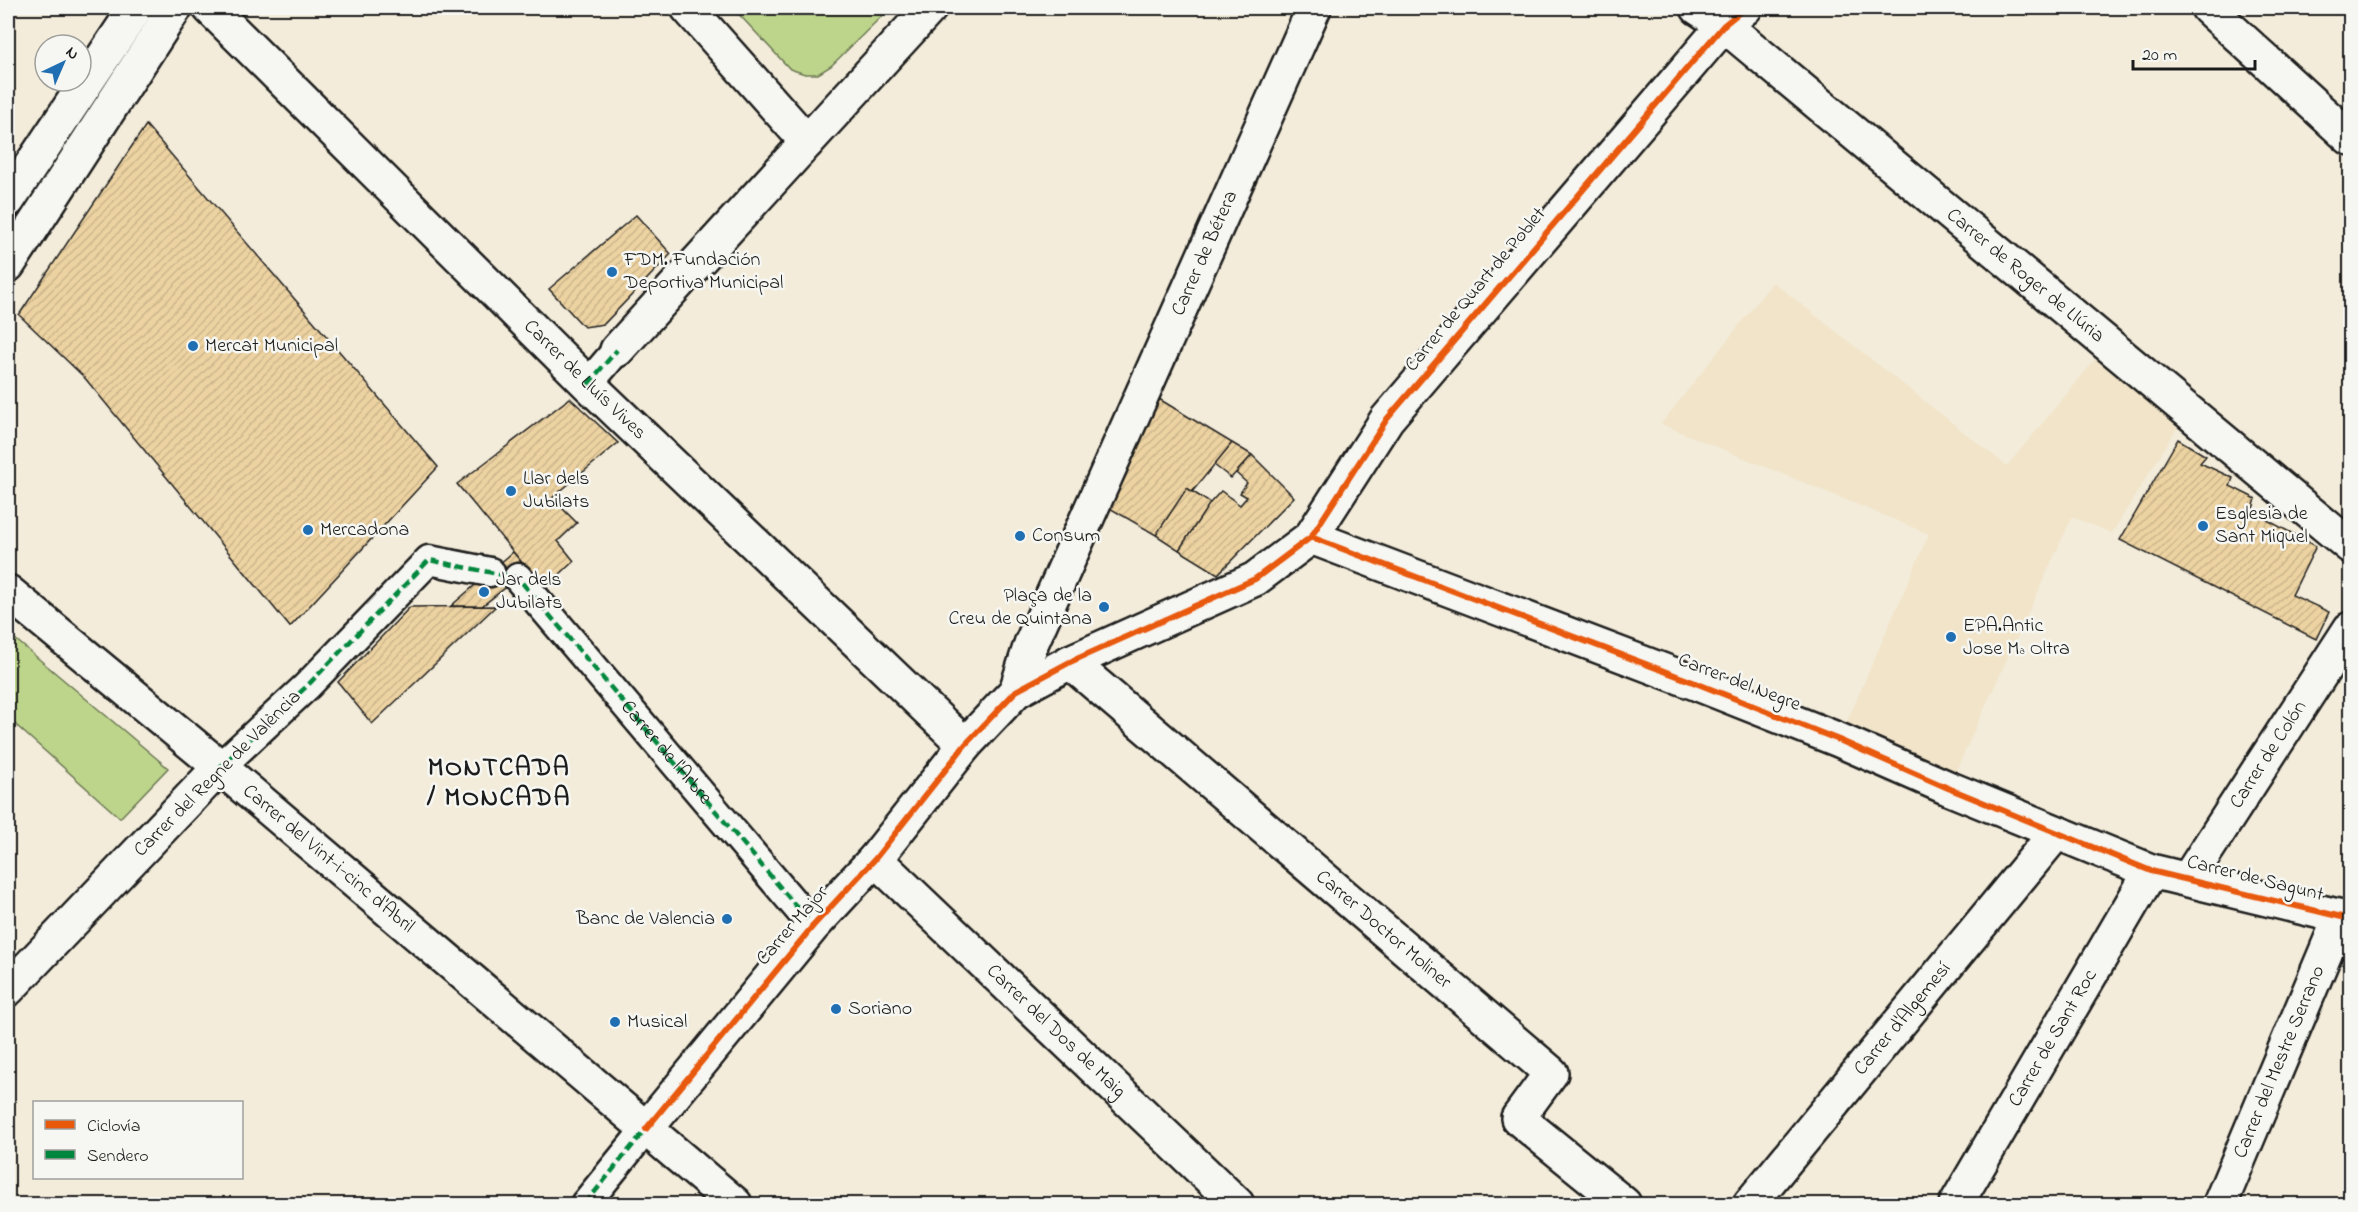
<svg xmlns="http://www.w3.org/2000/svg" width="2358" height="1212" viewBox="0 0 2358 1212" font-family="'Indie Flower',sans-serif">
<style>
.built{fill:#f1e4c9}
.green{fill:#bdd58b;stroke:#6c7854;stroke-width:1.5}
.building{fill:url(#building-hatch);stroke:#1c1c1c;stroke-width:1.5}
.lines{fill:none;stroke-linecap:round;stroke-linejoin:round}
.pedestrian-casing{stroke:#1c1c1c;stroke-width:33}
.minor-casing{stroke:#1c1c1c;stroke-width:38}
.tertiary-casing{stroke:#1c1c1c;stroke-width:38}
.pedestrian{stroke:#f6f6f2;stroke-width:28}
.minor{stroke:#f6f6f2;stroke-width:33}
.tertiary{stroke:#f6f6f2;stroke-width:33}
.quiet{stroke:#00873e;stroke-width:4.5;stroke-dasharray:9 4.5;stroke-linecap:butt}
.cycleway-casing{stroke:#f6f6f2;stroke-width:10}
.cycleway{stroke:#e8590c;stroke-width:6}
.poi-dot{fill:#1f6fb2;stroke:#f6f6f2;stroke-width:2}
.labels{text-anchor:middle;dominant-baseline:central;stroke-width:5;stroke-linejoin:round;paint-order:stroke}
.street-label{font-size:20px;fill:#1c1c1c;stroke:#f6f6f2}
.poi-label{font-size:20px;fill:#1c1c1c;stroke:#f6f6f2;text-anchor:start}
.district-label{font-size:26px;font-weight:bold;letter-spacing:1.5px;fill:#1c1c1c;stroke:#f6f6f2}
</style>
<defs>
<pattern id="building-hatch" width="6" height="6" patternUnits="userSpaceOnUse" patternTransform="scale(1.5)"><rect width="6" height="6" fill="#edd3a2"/><path d="M-1 1l2-2M0 6l6-6M5 7l2-2" fill="none" stroke="#cbb58b"/></pattern>
</defs>
<rect width="100%" height="100%" fill="#f3ecda"/>
<filter id="ink" filterUnits="userSpaceOnUse"><feTurbulence type="fractalNoise" baseFrequency=".0167" numOctaves="2"/><feDisplacementMap in="SourceGraphic" scale="12" xChannelSelector="R" yChannelSelector="G"/><feConvolveMatrix kernelMatrix="1 2 1 2 8 2 1 2 1" color-interpolation-filters="sRGB"/></filter>
<g filter="url(#ink)">
<path class="built" d="M 1773,282 L 2007,466 L 2108,344 L 2188,410 L 2112,533 L 2072,517 L 1948,788 L 1839,740 L 1929,534 L 1661,424 Z"/>
<path class="green" d="M 733,8 L 890,8 L 831,66 L 818,74 L 805,74 L 790,69 Z
M 8,633 L 168,768 L 120,818 L 8,718 Z"/>
<path class="building" d="M 146,125 L 438,467 L 290,627 L 84,377 L 19,315 Z
M 636,215 L 671,254 L 604,324 L 584,327 L 549,289 Z
M 570,398 L 618,443 L 552,498 L 577,523 L 558,541 L 574,561 L 544,589 L 457,484 Z
M 1159,399 L 1232,443 L 1192,492 L 1187,488 L 1156,535 L 1106,506 Z
M 2178,439 L 2206,456 L 2200,463 L 2233,478 L 2230,486 L 2256,499 L 2252,512 L 2316,546 L 2292,595 L 2329,612 L 2316,639 L 2120,540 Z
M 1232,443 L 1252,455 L 1231,478 L 1214,465 Z
M 1252,455 L 1294,497 L 1218,574 L 1179,550 L 1210,503 L 1221,491 L 1240,505 L 1247,497 L 1240,493 L 1247,483 L 1236,473 Z
M 1187,488 L 1210,503 L 1179,550 L 1156,535 Z
M 513,552 L 527,569 L 518,578 L 482,606 L 451,606 Z
M 496,606 L 372,724 L 338,682 L 410,607 Z"/>
<g class="lines">
<g class="pedestrian-casing">
<path id="pedestrian" d="M 588,384 L 617,350
M 518,578 L 813,926
M 220,767 L 307,686 L 429,560 L 490,572
M 585,1204 L 646,1129"/>
</g>
<g class="minor-casing">
<g id="minor">
<path d="M 688,8 L 807,142 L 930,8"/>
<path id="s1" d="M 1698,8 L 1724,25 L 2350,546"/>
<path d="M 2208,8 L 2350,138"/>
<path d="M 617,350 L 807,142"/>
<path d="M 1311,537 L 1387,419 L 1724,25 L 1745,8"/>
<path id="s2" d="M 8,592 L 220,767 L 735,1204"/>
<path id="s3" d="M 1070,662 L 1551,1073 L 1518,1118 L 1624,1204"/>
<path id="s4" d="M 1016,691 L 1031,644 L 1314,8"/>
<path id="s5" d="M 875,859 L 1237,1204"/>
<path id="s6" d="M 2188,879 L 2350,629"/>
<path d="M 8,989 L 220,767"/>
<path d="M 646,1129 L 813,926 L 875,859 L 965,745"/>
<path id="s7" d="M 1750,1204 L 2056,833"/>
<path id="s8" d="M 1956,1204 L 2151,871"/>
<path id="s9" d="M 2220,1204 L 2340,918"/>
</g>
</g>
<g class="tertiary-casing">
<g id="tertiary">
<path id="s10" d="M 210,8 L 588,384 L 965,745 L 1016,691 L 1070,662 L 1255,579 L 1311,537 L 1693,682 L 1839,740 L 1948,788 L 2151,871 L 2350,919"/>
<path d="M 8,200 L 136,8"/>
<path d="M 8,265 L 175,8"/>
</g>
</g>
<use href="#pedestrian" class="pedestrian"/>
<use href="#minor" class="minor"/>
<use href="#tertiary" class="tertiary"/>
<g class="quiet">
<path d="M 588,384 L 617,350"/>
<path id="s11" d="M 220,767 L 307,686 L 429,560 L 518,578 L 813,926"/>
<path d="M 585,1204 L 646,1129"/>
</g>
<g class="cycleway-casing">
<path id="cycleway" d="M 1311,537 L 1693,682 L 1839,740 L 1948,788 L 2151,871 L 2350,919
M 646,1129 L 813,926 L 875,859 L 965,745 L 1016,691 L 1070,662 L 1255,579 L 1311,537 L 1387,419 L 1724,25 L 1745,8"/>
</g>
<use href="#cycleway" class="cycleway"/>
</g>
</g>
<g class="poi-dot">
<circle cx="612" cy="272" r="6"/>
<circle cx="193" cy="346" r="6"/>
<circle cx="511" cy="491" r="6"/>
<circle cx="2203" cy="526" r="6"/>
<circle cx="308" cy="530" r="6"/>
<circle cx="1020" cy="536" r="6"/>
<circle cx="484" cy="592" r="6"/>
<circle cx="1104" cy="607" r="6"/>
<circle cx="1951" cy="637" r="6"/>
<circle cx="727" cy="919" r="6"/>
<circle cx="836" cy="1009" r="6"/>
<circle cx="615" cy="1022" r="6"/>
</g>
<g class="labels">
<g class="street-label">
<text stroke="none"><textPath href="#s4" startOffset="477">Carrer de Bétera</textPath></text>
<text stroke="none"><textPath href="#s1" startOffset="423">Carrer de Roger de Llúria</textPath></text>
<text transform="translate(1476 290) rotate(-50)">Carrer de Quart de Poblet</text>
<text stroke="none"><textPath href="#s10" startOffset="528">Carrer de Lluís Vives</textPath></text>
<text transform="translate(1739 683) rotate(21)">Carrer del Negre</text>
<text stroke="none"><textPath href="#s11" startOffset="614">Carrer de l'Arbre</textPath></text>
<text stroke="none"><textPath href="#s6" startOffset="148">Carrer de Colón</textPath></text>
<text transform="translate(218 774) rotate(-45)">Carrer del Regne de València</text>
<text stroke="none"><textPath href="#s2" startOffset="417">Carrer del Vint-i-cinc d'Abril</textPath></text>
<text transform="translate(2255 879) rotate(14)">Carrer de Sagunt</text>
<text transform="translate(793 926) rotate(-49)">Carrer Major</text>
<text stroke="none"><textPath href="#s3" startOffset="412">Carrer Doctor Moliner</textPath></text>
<text stroke="none"><textPath href="#s7" startOffset="240">Carrer d'Algemesí</textPath></text>
<text stroke="none"><textPath href="#s5" startOffset="250">Carrer del Dos de Maig</textPath></text>
<text stroke="none"><textPath href="#s8" startOffset="192">Carrer de Sant Roc</textPath></text>
<text stroke="none"><textPath href="#s9" startOffset="154">Carrer del Mestre Serrano</textPath></text>
</g>
<g class="poi-label">
<text x="624" y="260">FDM. Fundación<tspan x="624" dy="23">Deportiva Municipal</tspan></text>
<text x="205" y="346">Mercat Municipal</text>
<text x="523" y="479">Llar dels<tspan x="523" dy="23">Jubilats</tspan></text>
<text x="2215" y="514">Esglesia de<tspan x="2215" dy="23">Sant Miquel</tspan></text>
<text x="320" y="530">Mercadona</text>
<text x="1032" y="536">Consum</text>
<text x="496" y="580">Jar dels<tspan x="496" dy="23">Jubilats</tspan></text>
<text x="1092" y="596" text-anchor="end">Plaça de la<tspan x="1092" dy="23">Creu de Quintana</tspan></text>
<text x="1963" y="626">EPA.Antic<tspan x="1963" dy="23">Jose Mª Oltra</tspan></text>
<text x="715" y="919" text-anchor="end">Banc de Valencia</text>
<text x="848" y="1009">Soriano</text>
<text x="627" y="1022">Musical</text>
</g>
<g class="district-label">
<text x="499" y="769">MONTCADA<tspan x="499" dy="30">/ MONCADA</tspan></text>
</g>
</g>
<rect width="2358" height="1212" fill="none" stroke="#f6f6f2" stroke-width="30"/>
<rect x="15" y="15" width="2328" height="1182" fill="none" stroke="#1c1c1c" stroke-width="2" filter="url(#ink)"/>
<rect x="33" y="1101" width="210" height="78" fill="#f6f6f2" stroke="#9f9f9c" stroke-width="1.5"/>
<rect x="45" y="1120" width="30" height="9" fill="#e8590c" stroke="#9f9f9c" stroke-width="1.5"/>
<text x="87" y="1131" font-size="18" fill="#1c1c1c">Ciclovía</text>
<rect x="45" y="1150" width="30" height="9" fill="#00873e" stroke="#9f9f9c" stroke-width="1.5"/>
<text x="87" y="1161" font-size="18" fill="#1c1c1c">Sendero</text>
<g transform="translate(63 63) rotate(44)"><circle r="28" fill="#f6f6f2" stroke="#9f9f9c" stroke-width="1.5"/>
<path d="M0-4.5L10 22L0 15L-10 22Z" fill="#1f6fb2"/>
<text y="-9" font-size="16" font-weight="bold" text-anchor="middle" fill="#1c1c1c">N</text>
</g>
<path d="M2133 60v9h122v-9" fill="none" stroke="#1c1c1c" stroke-width="3"/>
<text x="2142" y="60" font-size="18" fill="#1c1c1c" stroke="#f6f6f2" stroke-width="4.5" paint-order="stroke">20 m</text>
</svg>
